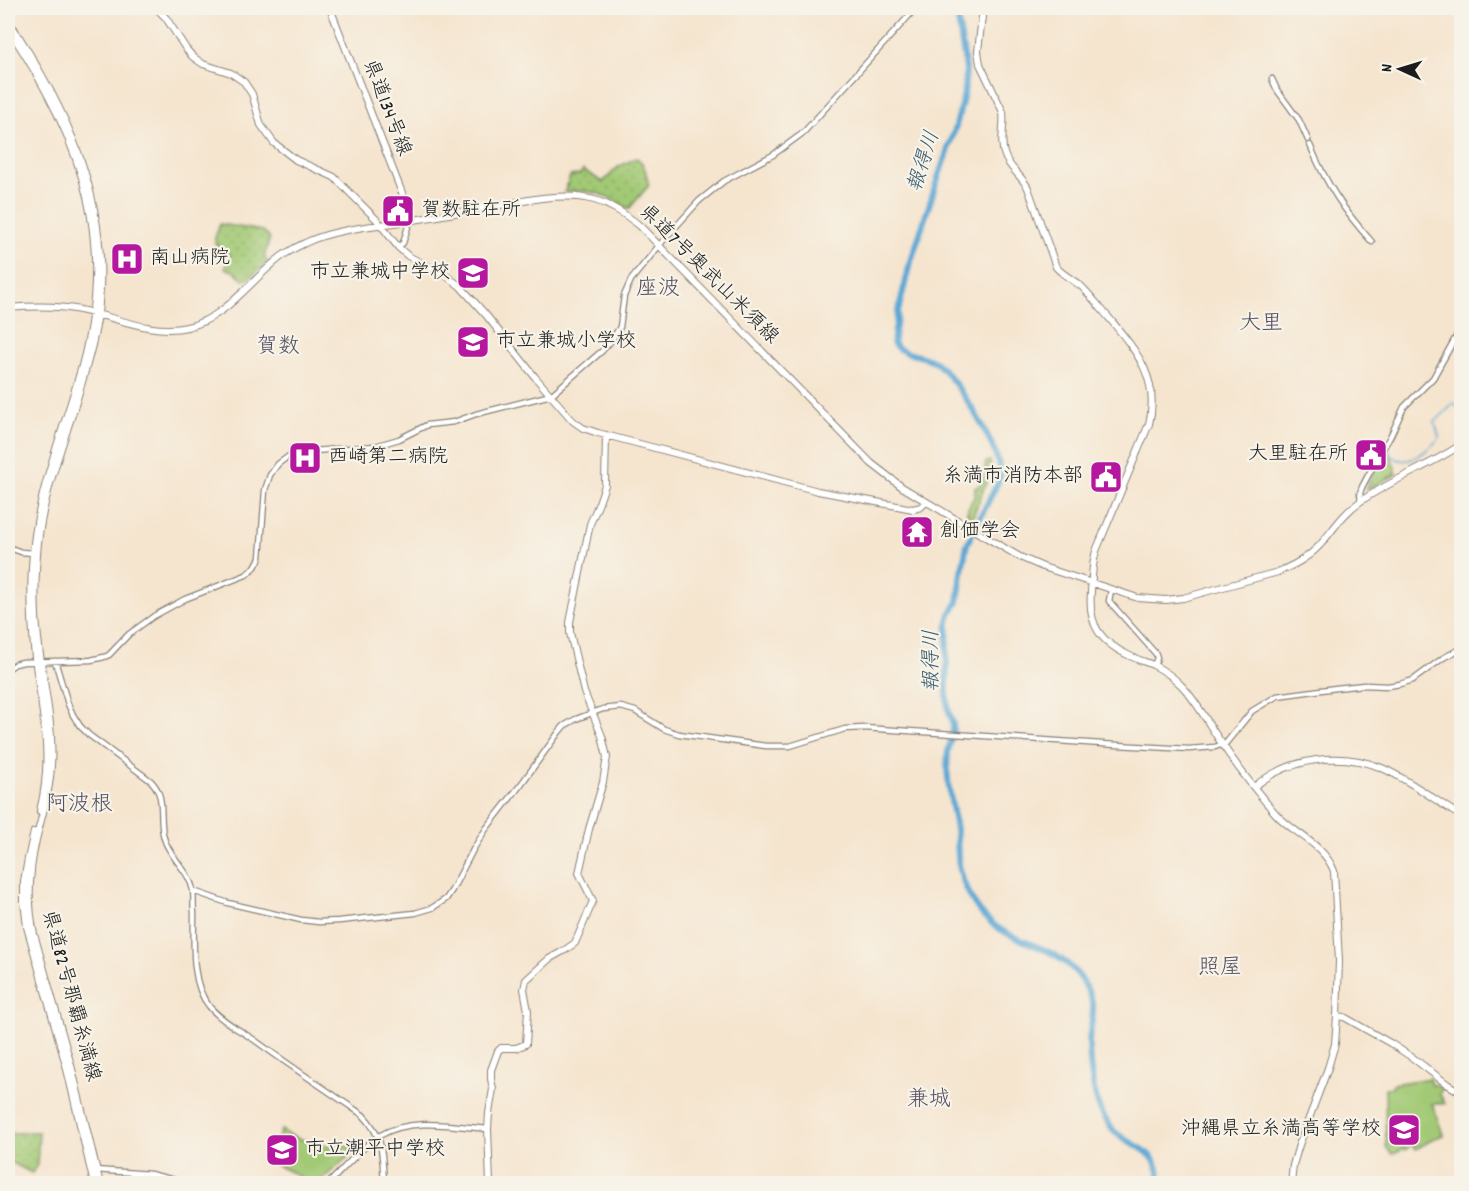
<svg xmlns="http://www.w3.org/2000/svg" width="1469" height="1191" viewBox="0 0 1469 1191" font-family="Dekko,'Klee One',sans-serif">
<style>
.green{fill:url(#green-dots);stroke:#5f7248;stroke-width:1.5}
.pitch{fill:#a2c974;stroke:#5f7248;stroke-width:1.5}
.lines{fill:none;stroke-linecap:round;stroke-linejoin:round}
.stream{stroke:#5ba8d4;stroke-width:1.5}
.river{stroke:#5ba8d4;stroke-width:6}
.minor-casing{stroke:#888076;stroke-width:7}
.major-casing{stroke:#888076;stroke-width:8}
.minor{stroke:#fff;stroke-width:4.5}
.major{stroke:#fff;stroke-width:6}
.labels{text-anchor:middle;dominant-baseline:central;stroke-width:4.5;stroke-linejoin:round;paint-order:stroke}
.street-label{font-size:20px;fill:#1c1c1c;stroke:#f7f3e8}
.poi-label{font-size:20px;fill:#1c1c1c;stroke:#f7f3e8;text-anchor:start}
.water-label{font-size:21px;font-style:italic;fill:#385b6f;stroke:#f7f3e8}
.quarter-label{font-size:22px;fill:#544f60;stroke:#f7f3e8}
</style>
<defs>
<pattern id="green-dots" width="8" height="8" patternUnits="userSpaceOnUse" patternTransform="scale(1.5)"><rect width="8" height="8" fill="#a2c974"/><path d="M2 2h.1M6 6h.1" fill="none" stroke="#8bac64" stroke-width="1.8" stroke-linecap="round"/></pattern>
</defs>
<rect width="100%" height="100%" fill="#f7f3e8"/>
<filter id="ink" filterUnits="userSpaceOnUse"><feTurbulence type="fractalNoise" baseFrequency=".0167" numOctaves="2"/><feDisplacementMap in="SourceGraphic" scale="12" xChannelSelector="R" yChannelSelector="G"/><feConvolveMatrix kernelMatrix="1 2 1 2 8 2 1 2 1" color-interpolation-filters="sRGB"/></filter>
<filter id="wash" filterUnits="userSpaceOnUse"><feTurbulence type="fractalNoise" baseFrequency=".008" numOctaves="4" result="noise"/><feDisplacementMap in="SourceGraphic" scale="24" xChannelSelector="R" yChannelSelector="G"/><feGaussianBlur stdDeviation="1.35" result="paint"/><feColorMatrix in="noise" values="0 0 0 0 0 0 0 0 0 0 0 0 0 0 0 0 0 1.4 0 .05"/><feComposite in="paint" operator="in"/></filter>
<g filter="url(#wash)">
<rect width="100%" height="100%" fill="#f5e5cf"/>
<path class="green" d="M 636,158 C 647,164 645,175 649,185 L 629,209 C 607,195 591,188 565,192 L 570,176 L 580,174 L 583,170 L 603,182 L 618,167 Z
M 220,224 L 263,231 L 270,238 L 264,257 L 268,262 L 247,280 L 243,280 L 235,272 L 225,268 L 229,254 L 222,251 L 215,243 L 215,238 Z
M 1385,447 L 1391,456 L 1397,474 L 1365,490 Z
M 990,461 L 991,471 L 971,521 L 966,517 L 968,508 L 975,495 L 975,488 L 980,485 L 984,476 L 986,462 Z
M 31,1132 L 39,1132 L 37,1165 L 32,1173 L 8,1161 L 8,1134 Z"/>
<path class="pitch" d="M 1430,1078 L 1432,1085 L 1440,1085 L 1444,1088 L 1441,1090 L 1440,1095 L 1445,1103 L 1432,1104 C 1436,1113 1440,1126 1443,1135 L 1435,1138 L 1416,1149 L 1412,1145 L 1405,1150 L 1403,1148 L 1400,1151 L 1393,1154 L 1386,1147 L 1385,1089 L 1392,1087 L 1393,1084 Z
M 281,1130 C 297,1140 315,1144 334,1146 C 340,1146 347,1145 353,1147 L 349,1156 L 318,1183 L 308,1183 L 293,1173 L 270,1162 Z"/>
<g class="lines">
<path class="stream" d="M 1386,446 C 1389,450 1391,456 1395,458 C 1410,467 1428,449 1438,440 L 1439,437 L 1435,422 L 1454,403 L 1462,412"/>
<path class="river" d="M 956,8 L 966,69 L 964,94 L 956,126 L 937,181 L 909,267 L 898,312 L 893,343 C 902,356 923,354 935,362 C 956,377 1004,453 1000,478 L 967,544 L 963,565 L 958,602 L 950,614 L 948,622 C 947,649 945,681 948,708 C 949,714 952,719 953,725 C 954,735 949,743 948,752 C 945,778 952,803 956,829 C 958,841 957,853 959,865 C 963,885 973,907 988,920 C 1019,948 1062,944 1085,985 C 1088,991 1092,999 1093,1006 C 1094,1015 1089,1032 1089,1042 C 1089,1060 1093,1094 1100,1109 C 1104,1117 1109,1126 1115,1132 C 1127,1143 1147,1147 1155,1162 C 1159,1168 1160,1176 1161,1184"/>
</g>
</g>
<g filter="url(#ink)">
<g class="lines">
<g class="minor-casing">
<path id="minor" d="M 1272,79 L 1277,90 L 1299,120 L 1308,140
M 1310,145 C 1326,184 1344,211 1372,242
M 398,247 L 403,243 L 410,220
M 1361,501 L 1360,493 L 1362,487 L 1379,455 L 1390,437 L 1404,407 L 1433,378 L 1457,335 L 1462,330
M 8,547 L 21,552 L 34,553
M 1111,590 L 1109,601 L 1156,654 L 1157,658 L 1154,665
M 55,661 L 68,704 L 73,715 L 80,726 L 89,735 L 151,781 C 167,797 158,818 164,838 C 169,857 189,870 193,890 C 194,897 193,905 194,913 C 194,941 190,983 209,1006 C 219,1019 239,1030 253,1039 C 289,1065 326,1090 363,1115 C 384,1137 382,1154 384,1184
M 8,669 L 15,664 L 23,662 L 91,660 L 104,657 L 109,655 L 129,634 L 154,616 L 185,599 L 246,575 L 255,567 L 260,558 L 265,490 L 270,475 L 278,464 L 289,456 L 302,452 L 375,446 L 399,439 L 427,425 L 454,422 L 476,414 L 551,395 L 602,351 L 611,341 L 620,327 L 624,296 L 631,280 L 662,242 L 699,201 L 724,181 L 773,155 L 803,133 L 916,8
M 193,891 L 228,903 L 301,920 L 319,922 L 339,921 L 415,913 L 432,908 L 446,899 L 452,890 L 474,848 L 486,829 L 522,783 L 559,732 L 564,726 L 576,719 L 603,709 L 621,707 L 635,711 L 664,729 L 679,734 L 766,746 L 790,746 L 845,729 L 864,728 L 1117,745 L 1189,749 L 1215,747 L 1226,743 L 1252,711 L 1277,696 L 1336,688 L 1364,685 L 1388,686 L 1400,684 L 1413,680 L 1443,658 L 1462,648
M 95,1170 L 150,1174 L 190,1184
M 328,1184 C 343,1169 362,1147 379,1136 C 411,1117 453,1126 488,1129"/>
</g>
<g class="major-casing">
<path id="major" d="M 156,8 L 166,18 L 186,49 L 193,57 L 203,64 L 231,73 L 244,82 L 252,94 L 261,125 L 274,143 L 296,160 L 334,177 L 377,220 L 398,247 L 408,256 L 445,275 L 460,286 L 486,315 L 535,377 L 573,421 L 583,428 L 598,433 L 818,491 L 913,509 L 921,507 L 926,502
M 330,8 L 409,211 L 410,220
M 983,8 L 978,51 L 980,64 L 1003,112 C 1005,126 999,142 1005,156 C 1009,168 1022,176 1028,188 L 1056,267 C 1064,276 1074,280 1082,287 C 1092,297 1101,309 1110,319 C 1137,352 1160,379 1149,424 L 1096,551 C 1092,564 1092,578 1091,592 C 1088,625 1100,642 1130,656 C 1138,660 1147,662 1155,666 C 1165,671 1174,678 1181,685 C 1196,700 1206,720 1218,738 C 1235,764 1255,790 1276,814 C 1294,834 1324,844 1334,871 L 1339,961 L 1337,1016 L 1335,1044 L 1328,1068 L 1299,1145 L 1293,1165 L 1291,1184
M 8,20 C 65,106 109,197 99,303 C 97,330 89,357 82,382 C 67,436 44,487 38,543 C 35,574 34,606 38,638 C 42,680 54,723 51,765 C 50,791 42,815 36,840 C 29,871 27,902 34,934 L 71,1065 L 100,1184
M 8,28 C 84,143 120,246 77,383 C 58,446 35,500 32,567 C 30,598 32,627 35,658 C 42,712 54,756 40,811
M 8,308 C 32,306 56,305 80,310 C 115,317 152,335 187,327 C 228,318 252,277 285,254 C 291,250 298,246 305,243 C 333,229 376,226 407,221 C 452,214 497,205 542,198 C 584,193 607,199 640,226 L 871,463 L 902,487 L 982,535 L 1020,557 L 1043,567 L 1138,598 L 1166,600 L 1183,598 L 1278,572 C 1294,565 1308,558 1320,545 C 1333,530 1344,512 1361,501 C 1393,479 1430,466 1462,444
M 1254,787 C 1288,758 1340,751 1382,768 C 1410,780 1436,801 1462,817
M 34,832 L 28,859 L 24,881 L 24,902 L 27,927 L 66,1065 L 94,1184
M 1337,1016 L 1344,1017 L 1390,1043 L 1413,1058 L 1447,1084 L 1462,1093
M 490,1184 L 488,1129 L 489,1113 L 493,1089 L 491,1079 L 491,1070 L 498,1051 L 501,1048 L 516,1048 L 526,1044 L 528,1011 L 524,989 L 526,980 L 549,959 L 565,950 L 575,943 L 593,901 L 579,873 L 589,829 L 603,782 L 607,757 L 602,736 L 584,692 L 570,633 L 570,622 L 590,524 L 599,503 L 605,485 L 606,435"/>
</g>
<use href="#minor" class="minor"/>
<use href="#major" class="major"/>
</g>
</g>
<defs>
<g id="civic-square" transform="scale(1.725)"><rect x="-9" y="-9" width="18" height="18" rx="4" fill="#b5179e" stroke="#f7f3e8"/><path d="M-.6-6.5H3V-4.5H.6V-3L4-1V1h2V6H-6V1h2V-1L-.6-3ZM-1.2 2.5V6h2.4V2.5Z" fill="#fff"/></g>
<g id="hospital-square" transform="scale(1.725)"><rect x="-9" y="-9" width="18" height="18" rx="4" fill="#b5179e" stroke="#f7f3e8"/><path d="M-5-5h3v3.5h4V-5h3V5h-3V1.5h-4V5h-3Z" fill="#fff"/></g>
<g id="school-square" transform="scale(1.725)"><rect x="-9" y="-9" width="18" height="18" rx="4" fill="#b5179e" stroke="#f7f3e8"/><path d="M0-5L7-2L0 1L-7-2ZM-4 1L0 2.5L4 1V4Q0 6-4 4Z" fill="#fff"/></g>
<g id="temple-square" transform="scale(1.725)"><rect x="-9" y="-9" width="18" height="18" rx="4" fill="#b5179e" stroke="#f7f3e8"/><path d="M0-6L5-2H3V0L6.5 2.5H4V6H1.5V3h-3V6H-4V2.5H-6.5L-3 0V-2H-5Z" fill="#fff"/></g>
</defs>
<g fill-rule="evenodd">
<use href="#civic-square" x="398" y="211"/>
<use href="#hospital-square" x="127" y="259"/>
<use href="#school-square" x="473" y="273"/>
<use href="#school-square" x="473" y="342"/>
<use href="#civic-square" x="1371" y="455"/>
<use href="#hospital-square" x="305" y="458"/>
<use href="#civic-square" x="1106" y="477"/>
<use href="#temple-square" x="917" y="532"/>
<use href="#school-square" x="1404" y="1130"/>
<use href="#school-square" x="282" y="1150"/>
</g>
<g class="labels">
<g class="street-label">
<text transform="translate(386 108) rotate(69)">県道134号線</text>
<text transform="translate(708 275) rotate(45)">県道7号奥武山米須線</text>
<text transform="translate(70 996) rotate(75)">県道82号那覇糸満線</text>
</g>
<g class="poi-label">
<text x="421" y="211">賀数駐在所</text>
<text x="150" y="259">南山病院</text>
<text x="450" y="273" text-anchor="end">市立兼城中学校</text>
<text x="496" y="342">市立兼城小学校</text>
<text x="1348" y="455" text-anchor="end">大里駐在所</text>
<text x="328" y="458">西崎第二病院</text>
<text x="1083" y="477" text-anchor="end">糸満市消防本部</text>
<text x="940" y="532">創価学会</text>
<text x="1381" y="1130" text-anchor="end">沖縄県立糸満高等学校</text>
<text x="305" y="1150">市立潮平中学校</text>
</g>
<g class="water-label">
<text transform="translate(925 162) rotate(-72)">報得川</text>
<text transform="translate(933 661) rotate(-90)">報得川</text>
</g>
<g class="quarter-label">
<text x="658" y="289">座波</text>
<text x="1261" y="324">大里</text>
<text x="278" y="347">賀数</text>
<text x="79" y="805">阿波根</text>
<text x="1220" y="968">照屋</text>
<text x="929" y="1100">兼城</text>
</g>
</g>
<rect width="1469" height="1191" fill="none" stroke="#f7f3e8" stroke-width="30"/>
<g transform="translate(1400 69) rotate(274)" stroke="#f7f3e8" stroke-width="4.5" paint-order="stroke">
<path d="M0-4.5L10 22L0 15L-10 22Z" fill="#1c1c1c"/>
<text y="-9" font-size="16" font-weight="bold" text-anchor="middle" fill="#1c1c1c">N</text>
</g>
</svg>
